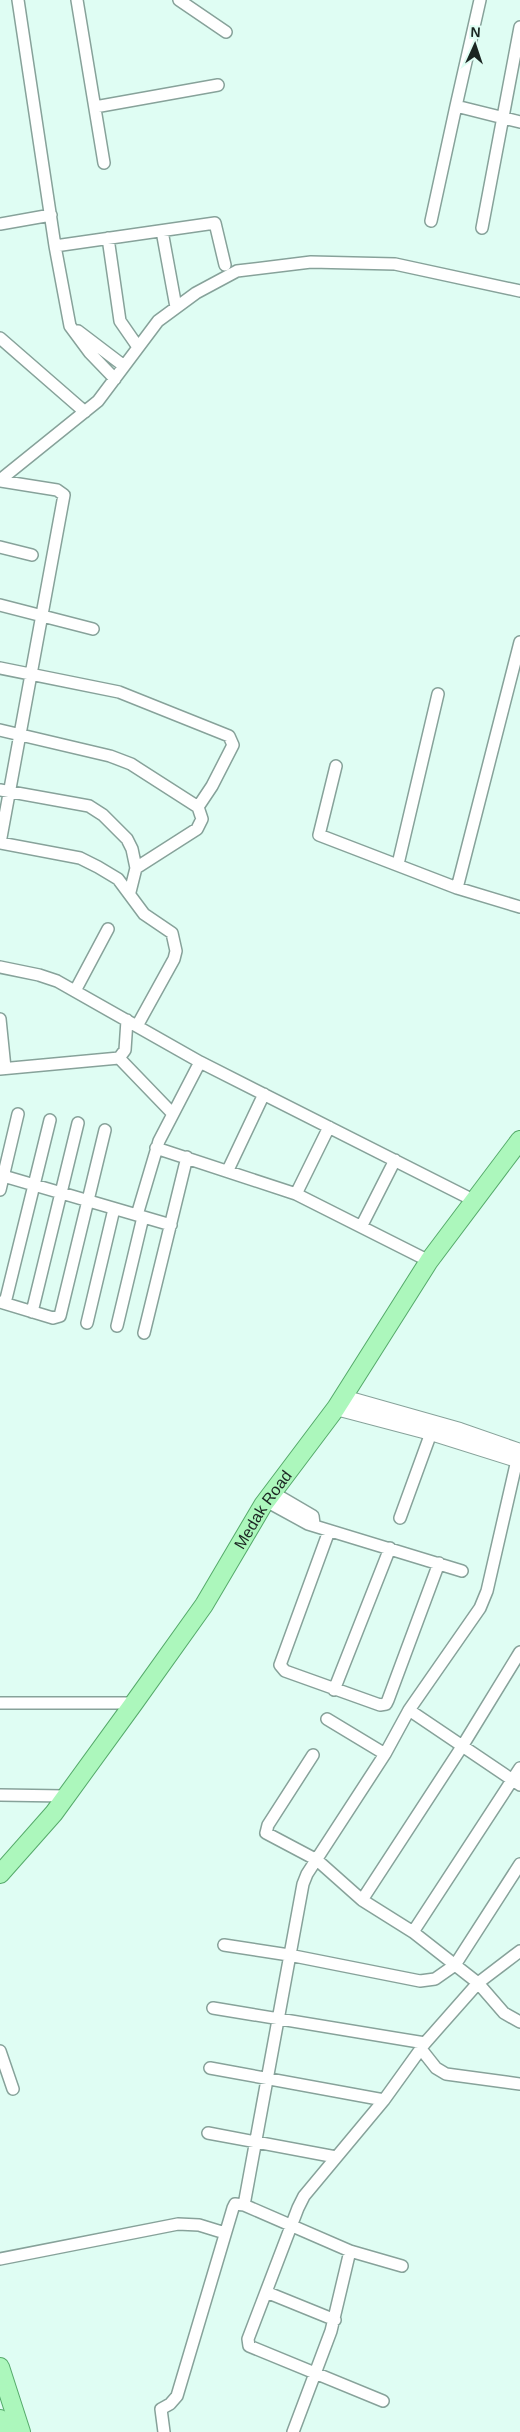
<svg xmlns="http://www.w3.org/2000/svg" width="520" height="2432" viewBox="0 0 520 2432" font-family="Helvetica,sans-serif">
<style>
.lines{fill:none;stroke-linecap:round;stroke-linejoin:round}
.minor-casing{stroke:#87a29a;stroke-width:14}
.tertiary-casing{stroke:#87a29a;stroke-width:16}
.primary-casing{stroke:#55aa6a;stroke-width:20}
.minor{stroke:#fff;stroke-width:11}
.tertiary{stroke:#fff;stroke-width:14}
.primary{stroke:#acf7bc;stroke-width:18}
.labels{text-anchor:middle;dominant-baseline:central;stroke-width:5;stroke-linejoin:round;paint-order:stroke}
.street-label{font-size:16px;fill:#1b2622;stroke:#dffdf3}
</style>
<rect width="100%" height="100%" fill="#dffdf3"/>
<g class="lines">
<g class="minor-casing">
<path id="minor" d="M 18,0 L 55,246 L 70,326 L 90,353 L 115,379
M 77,0 L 104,163
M 179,0 L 226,32
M 480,0 L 456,106 L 520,122
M 95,107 L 218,85
M 431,221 L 456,106
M 0,224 L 51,215
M 482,228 L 520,27
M 162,231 L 176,307
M 108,238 L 120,321 L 138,347
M 55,246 L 215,223 L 225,265
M 78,331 L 124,366
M 0,338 L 85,412
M 0,480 L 98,401 L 158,321 L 196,293 L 237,271 L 311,262 L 395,264 L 520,291
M 0,481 L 57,490 L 64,495 L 0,843
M 0,547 L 32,555
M 0,605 L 93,629
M 520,642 L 457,888 L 520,907
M 0,668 L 119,692 L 229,736 L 233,745 L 212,786 L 198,807
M 0,730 L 110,756 L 131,764 L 198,807 L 202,819 L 197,829 L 136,868
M 336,766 L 319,835 L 457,888
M 0,790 L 89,806 L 103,815 L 127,839 L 132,849 L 136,868 L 130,892
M 0,843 L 80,858 L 98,867 L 118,879 L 144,914 L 172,933 L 176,951 L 174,959 L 137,1026
M 398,864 L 438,694
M 0,967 L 39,975 L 57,981 L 200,1062 L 473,1200
M 75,991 L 108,929
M 0,1019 L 5,1068
M 119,1058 L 173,1114
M 0,1069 L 119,1058 L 125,1050 L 127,1020
M 156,1148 L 296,1194 L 429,1261
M 228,1170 L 264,1094
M 0,1175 L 171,1225
M 0,1190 L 18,1114
M 296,1194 L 329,1127
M 137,1215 L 159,1141 L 200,1062
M 362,1225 L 395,1160
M 0,1302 L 53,1318 L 60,1316 L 105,1130
M 5,1303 L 50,1120
M 32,1312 L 78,1123
M 87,1323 L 114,1209
M 117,1326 L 143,1217
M 144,1333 L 187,1157
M 272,1492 L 313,1516 L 314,1524
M 266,1501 L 308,1524 L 462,1571
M 400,1518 L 431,1433
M 329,1531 L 280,1665 L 285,1671 L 380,1705 L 386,1704 L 388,1700 L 439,1563
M 334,1690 L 390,1548
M 0,1703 L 134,1703
M 409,1710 L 520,1785
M 327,1719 L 385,1754
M 313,1755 L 268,1825 L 266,1833 L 317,1860 L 362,1900 L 413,1932 L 478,1983 L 504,2013 L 520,2022
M 0,1795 L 65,1796
M 362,1900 L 463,1745 L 520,1652
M 413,1932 L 520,1768
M 224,1945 L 289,1955 L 420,1981 L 435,1979 L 455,1965 L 520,1864
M 213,2008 L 425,2043
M 421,2049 L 436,2068 L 446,2074 L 520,2084
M 0,2051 L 13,2089
M 210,2068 L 384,2100
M 208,2133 L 336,2157
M 350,2251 L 402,2266
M 0,2259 L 178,2224 L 199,2225 L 225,2233
M 266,2292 L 335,2320
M 383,2401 L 249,2346 L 248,2339 L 298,2208 L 304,2196 L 384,2100 L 425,2043 L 478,1983 L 520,1951
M 164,2432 L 161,2409 L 170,2404 L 177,2396 L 233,2208 L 235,2204 L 244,2205
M 293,2432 L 331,2331 L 350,2251 L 244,2205 L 303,1884 L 307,1874 L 385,1754 L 409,1710 L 480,1608 L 487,1591 L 517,1460"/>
</g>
<g class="tertiary-casing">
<path id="tertiary" d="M 343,1397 L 460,1430 L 520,1451
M 336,1408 L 431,1433 L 520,1461"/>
</g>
<g class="primary-casing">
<g id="primary">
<path id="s1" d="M 0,1874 L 54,1813 L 134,1703 L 204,1605 L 263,1505 L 336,1408 L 429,1261 L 520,1140"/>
<path d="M 0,2367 L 21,2432"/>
<path d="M 0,2419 L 4,2432"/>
</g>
</g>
<use href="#minor" class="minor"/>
<use href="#tertiary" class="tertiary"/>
<use href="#primary" class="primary"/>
</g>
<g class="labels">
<g class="street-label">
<text stroke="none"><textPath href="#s1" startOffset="450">Medak Road</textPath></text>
</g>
</g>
<g transform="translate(475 45) rotate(3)" stroke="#dffdf3" stroke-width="4" paint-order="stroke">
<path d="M0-4L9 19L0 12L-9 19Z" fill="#1b2622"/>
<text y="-8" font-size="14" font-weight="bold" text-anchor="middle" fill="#1b2622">N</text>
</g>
</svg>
